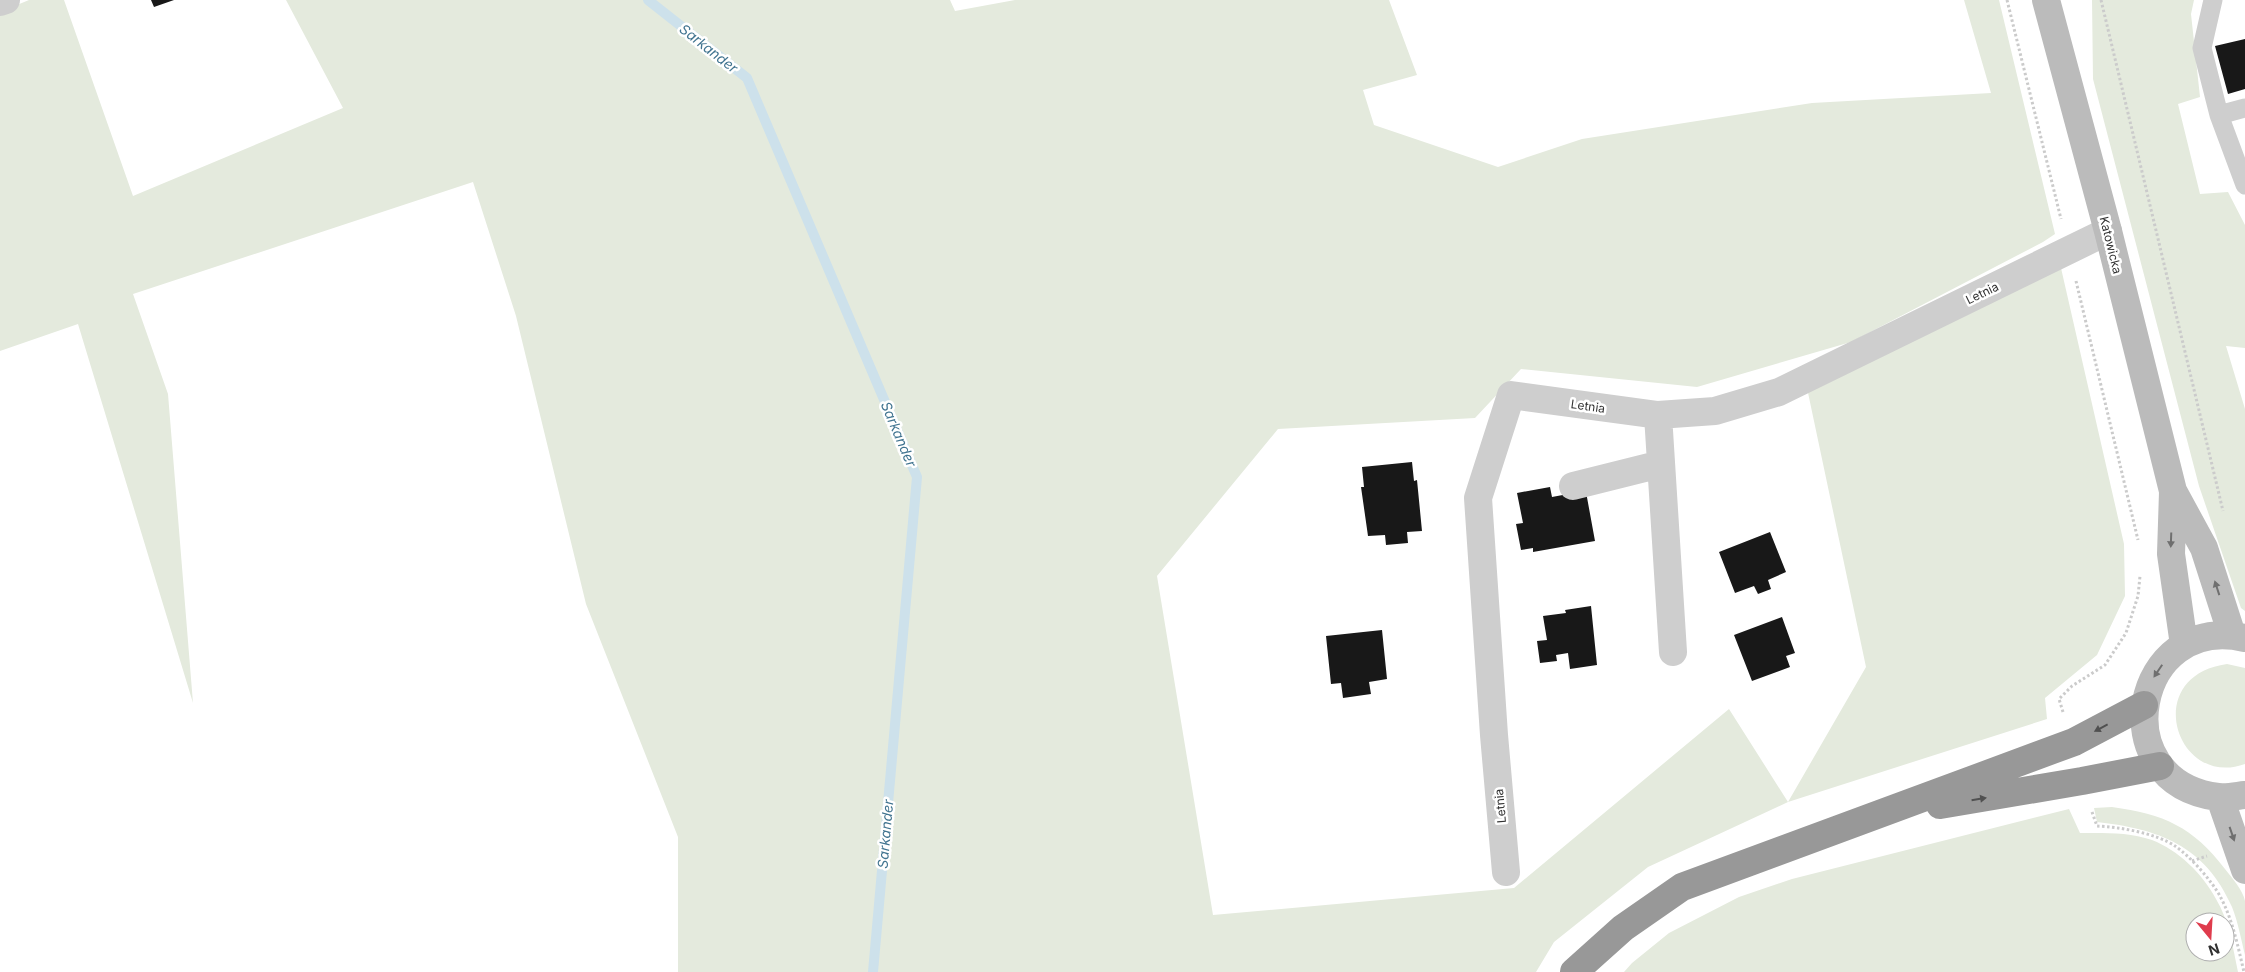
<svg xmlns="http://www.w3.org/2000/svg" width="2245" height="972" viewBox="0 0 2245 972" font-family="Inter,sans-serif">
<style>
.green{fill:#e4eadd;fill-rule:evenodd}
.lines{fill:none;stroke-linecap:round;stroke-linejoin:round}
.stream{stroke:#cde1eb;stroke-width:10}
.building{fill:#181818}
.path{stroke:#cbcbcb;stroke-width:3;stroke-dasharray:2.5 2.5;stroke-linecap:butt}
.lane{stroke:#cecece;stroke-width:19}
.street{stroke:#cecece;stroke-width:28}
.secondary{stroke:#bbb;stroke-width:28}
.highway{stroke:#989898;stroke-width:28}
.oneway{fill:#6f6f6f}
.oneway2{fill:#505050}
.labels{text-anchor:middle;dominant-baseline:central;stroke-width:5;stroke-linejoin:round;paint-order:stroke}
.street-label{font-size:12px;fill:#313131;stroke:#fff}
.water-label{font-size:14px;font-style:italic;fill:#417490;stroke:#fff}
</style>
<rect width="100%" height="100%" fill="#fff"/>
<path class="green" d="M 29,0 L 64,0 L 133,196 L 343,108 L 286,0 L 950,0 L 955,11 L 1015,0 L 1389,0 L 1417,75 L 1363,90 L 1374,125 L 1498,167 L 1582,139 L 1812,103 L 1991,93 L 1964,0 L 1999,0 L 2055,234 L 2043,242 L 1851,342 L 1697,387 L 1521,369 L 1475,418 L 1278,429 L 1157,576 L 1213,915 L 1514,888 L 1729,709 L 1788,802 L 1866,667 L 1807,388 L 2061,268 L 2124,544 L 2125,596 L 2097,655 L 2045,698 L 2047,719 L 1788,802 L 1648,867 L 1554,942 L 1536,972 L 678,972 L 678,837 L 586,604 L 516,316 L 473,182 L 133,294 L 168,394 L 193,703 L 78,324 L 0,351 L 0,12 Z
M 2092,0 L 2194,0 L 2191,14 L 2200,97 L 2178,104 L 2200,194 L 2228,192 L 2245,225 L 2245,348 L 2226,346 L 2245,409 L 2245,611 L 2241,608 L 2199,486 L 2093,79 Z
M 2227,664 L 2245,668 L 2245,764 C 2176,789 2140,676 2227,664 Z
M 2112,807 C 2164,814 2193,827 2225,869 C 2232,878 2243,890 2245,901 C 2245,918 2245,938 2245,955 C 2241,939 2238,922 2232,907 C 2205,845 2158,829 2097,822 L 2094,808 Z
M 2069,809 L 2080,833 C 2104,833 2129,832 2152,840 C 2178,850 2203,874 2216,899 C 2229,920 2233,948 2238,972 L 1624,972 L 1632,963 L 1669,933 L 1739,897 L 1792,879 ZM 2195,922 L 2225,922 L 2225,952 L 2195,952 Z"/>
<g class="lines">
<path class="stream" d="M 648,0 L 747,78 L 917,477 L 873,972"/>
</g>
<path class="building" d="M 151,0 L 174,0 L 154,7 Z
M 2245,39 L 2245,89 L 2228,94 L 2215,46 Z
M 1412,462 L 1414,481 L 1417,480 L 1422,531 L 1407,532 L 1408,543 L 1386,545 L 1385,535 L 1368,536 L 1361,487 L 1364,487 L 1362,467 Z
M 1584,481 L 1595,541 L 1533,552 L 1533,548 L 1521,550 L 1516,524 L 1523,523 L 1517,493 L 1550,487 L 1552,497 L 1584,491 Z
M 1770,532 L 1786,572 L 1768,580 L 1771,589 L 1758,594 L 1754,586 L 1735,593 L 1719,552 Z
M 1591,606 L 1597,665 L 1570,669 L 1568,653 L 1556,655 L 1557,661 L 1540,663 L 1537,641 L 1547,640 L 1543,616 L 1566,613 L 1565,610 Z
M 1782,617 L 1795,653 L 1786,656 L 1790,667 L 1752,681 L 1734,635 Z
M 1382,630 L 1387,679 L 1369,682 L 1371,694 L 1343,698 L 1341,683 L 1331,684 L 1326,636 Z"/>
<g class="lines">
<path class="path" d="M 2007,0 L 2061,219
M 2101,0 L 2223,511
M 2076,281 L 2138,540
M 2063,712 L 2059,699 L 2072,686 L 2105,665 L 2126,633 L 2138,596 L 2140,576
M 2092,812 L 2097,826 C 2119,827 2156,833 2175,846 C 2190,856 2213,882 2221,898 C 2233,921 2238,947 2244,972
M 2192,861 L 2207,856"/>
<path class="lane" d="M 2213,0 L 2202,48 L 2219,115 L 2245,185
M 2219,115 L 2245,108"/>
<path class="street" d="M 0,2 L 6,0
M 1658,415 L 1673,652
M 1573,486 L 1661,464
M 1506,872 L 1494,735 L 1478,498 L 1511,395 L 1658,415 L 1715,411 L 1779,392 L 2108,231"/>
<path class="secondary" d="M 2046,0 L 2108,231 L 2173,491 L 2204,548 L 2232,635
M 2173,492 L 2171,554 L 2184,645
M 2245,638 C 2134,612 2101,782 2218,797 C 2227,798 2236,796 2245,795
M 2220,798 L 2245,870"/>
<path class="highway" d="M 1940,805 L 2082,781 L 2160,766
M 1574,972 L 1623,928 L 1682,887 L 2074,742 L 2144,705"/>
</g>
<defs><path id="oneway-solid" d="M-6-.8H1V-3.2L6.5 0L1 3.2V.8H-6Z" transform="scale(1.25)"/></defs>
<g class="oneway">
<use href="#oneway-solid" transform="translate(2171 540) rotate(92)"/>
<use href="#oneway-solid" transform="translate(2217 588) rotate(-108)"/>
<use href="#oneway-solid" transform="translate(2158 671) rotate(124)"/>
<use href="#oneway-solid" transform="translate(2232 834) rotate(71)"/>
</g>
<g class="oneway2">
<use href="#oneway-solid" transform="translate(2101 728) rotate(152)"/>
<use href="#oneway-solid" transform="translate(1979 799) rotate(-9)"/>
</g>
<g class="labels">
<g class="street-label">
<text transform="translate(2111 245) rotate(76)">Katowicka</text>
<text transform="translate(1982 293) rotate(-26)">Letnia</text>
<text transform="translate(1588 406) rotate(8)">Letnia</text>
<text transform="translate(1500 806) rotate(-95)">Letnia</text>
</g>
<g class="water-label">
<text transform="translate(709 48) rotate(38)">Sarkander</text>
<text transform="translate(899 434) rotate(67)">Sarkander</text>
<text transform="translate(885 834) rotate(-85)">Sarkander</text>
</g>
</g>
<g transform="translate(2210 937) rotate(162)"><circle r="24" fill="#ffffff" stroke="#adadad"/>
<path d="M0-4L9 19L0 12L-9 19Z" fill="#df3c4d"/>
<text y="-8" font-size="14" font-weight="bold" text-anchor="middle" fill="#313131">N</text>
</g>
</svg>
